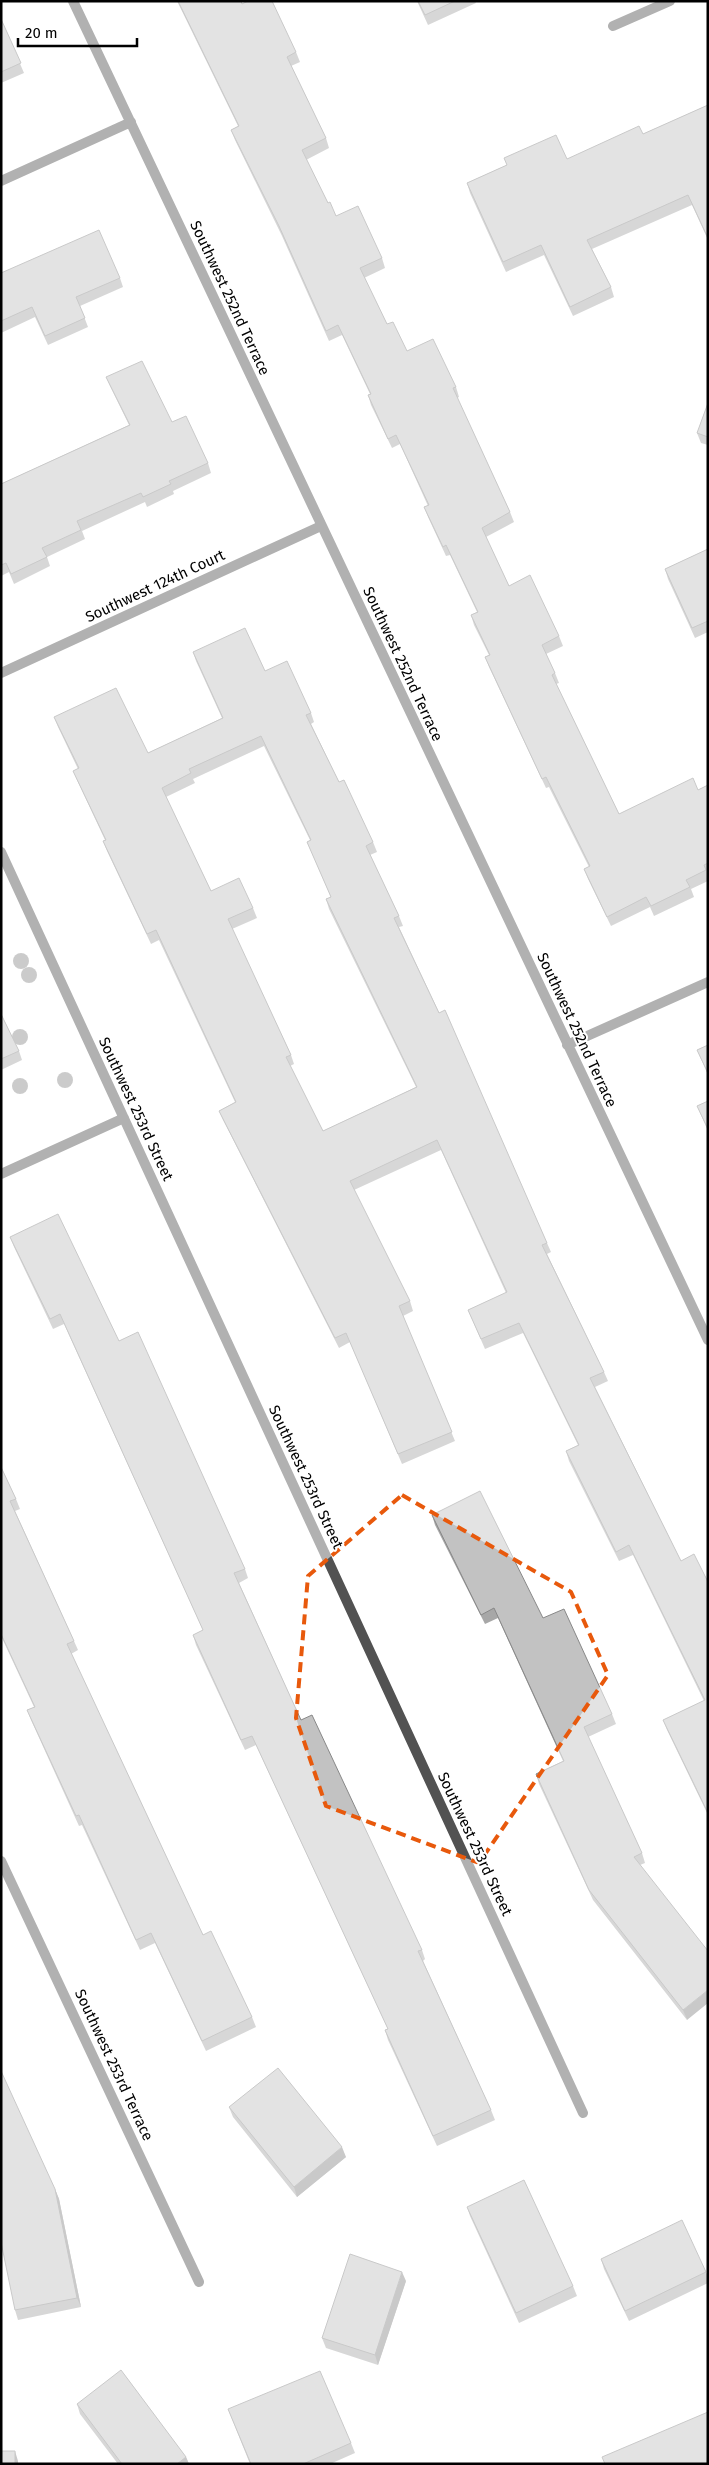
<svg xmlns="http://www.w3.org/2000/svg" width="709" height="2465" viewBox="0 0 709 2465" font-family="'Fira Sans',sans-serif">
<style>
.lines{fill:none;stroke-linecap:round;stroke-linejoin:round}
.minor{stroke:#525252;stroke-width:10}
.tree{fill:#8d8d8d}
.wall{fill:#a7a7a7;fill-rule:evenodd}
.shaded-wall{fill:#888}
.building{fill:#c2c2c2;stroke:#888;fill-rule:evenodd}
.marked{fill:none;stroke:#e8590c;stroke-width:4;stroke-dasharray:10 6;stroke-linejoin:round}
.labels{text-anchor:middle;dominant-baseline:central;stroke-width:4;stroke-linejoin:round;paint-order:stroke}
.street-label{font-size:15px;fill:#000;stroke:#fff}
</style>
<rect width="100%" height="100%" fill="#fff"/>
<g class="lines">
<path class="minor" d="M 73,1 L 708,1340
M 613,26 L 670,1
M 1,181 L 131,122
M 1,673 L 321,526
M 1,852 L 583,2113
M 567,1045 L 708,982
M 1,1174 L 124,1118
M 1,1861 L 199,2282"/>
</g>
<g class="tree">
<circle cx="21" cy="961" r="8"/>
<circle cx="29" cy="975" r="8"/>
<circle cx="20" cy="1037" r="8"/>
<circle cx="65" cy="1080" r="8"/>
<circle cx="20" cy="1086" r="8"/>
</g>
<path class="wall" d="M 177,1 L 241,1 L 242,4 L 296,52 L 300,62 L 291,66 L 326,138 L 329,148 L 306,160 L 328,203 L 336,216 L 382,258 L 385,268 L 364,278 L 387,324 L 407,351 L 456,387 L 459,397 L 457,398 L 510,512 L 514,522 L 486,537 L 509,586 L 559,636 L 563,646 L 546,654 L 555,673 L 559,683 L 556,684 L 619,814 L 698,790 L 708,785 L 708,881 L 691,889 L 694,897 L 654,916 L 650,907 L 611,926 L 588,879 L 584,869 L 589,867 L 549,787 L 546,788 L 489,667 L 485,657 L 489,655 L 474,625 L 471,615 L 477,612 L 450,555 L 446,556 L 428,517 L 424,507 L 428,506 L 400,444 L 392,448 L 371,405 L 368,395 L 370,394 L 342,335 L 329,341 L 282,236 L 235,140 L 231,130 L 238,126 Z
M 417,1 L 475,1 L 476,3 L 428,25 Z
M 1,19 L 24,73 L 1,83 Z
M 708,105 L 708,240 L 692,205 L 592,249 L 611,287 L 614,297 L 573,316 L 544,255 L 506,272 L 470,193 L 467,183 L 507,165 L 504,158 L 567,159 L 643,134 Z
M 1,273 L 120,278 L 123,287 L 80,306 L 88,327 L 48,345 L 35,317 L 1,333 Z
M 106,377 L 172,422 L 208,463 L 211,473 L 173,491 L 174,494 L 147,507 L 145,502 L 82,531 L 85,539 L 47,557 L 50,566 L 14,584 L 9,572 L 1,576 L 1,484 L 129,425 L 110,386 Z
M 708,403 L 708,445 L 701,443 L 697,433 Z
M 708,549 L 708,632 L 695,638 L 668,579 L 665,569 Z
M 193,652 L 265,671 L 311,713 L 314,722 L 311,724 L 339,782 L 373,842 L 377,852 L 370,855 L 399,916 L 403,926 L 399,927 L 547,1243 L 551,1252 L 547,1254 L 604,1372 L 608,1381 L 595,1387 L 681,1561 L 708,1582 L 708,1815 L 667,1730 L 663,1720 L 704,1701 L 633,1555 L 619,1561 L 569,1461 L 566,1451 L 578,1445 L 523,1333 L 485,1349 L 468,1310 L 506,1293 L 441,1150 L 354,1190 L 410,1301 L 413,1311 L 403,1316 L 455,1441 L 402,1464 L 350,1342 L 339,1348 L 223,1120 L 219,1111 L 235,1102 L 159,940 L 151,944 L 107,851 L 103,841 L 105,840 L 77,780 L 73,771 L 78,769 L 58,727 L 54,717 L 148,753 L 222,718 L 196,661 ZM 264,746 L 310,840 L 307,842 L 331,897 L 326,899 L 329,909 L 416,1087 L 323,1131 L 290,1066 L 294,1064 L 291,1055 L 232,929 L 257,918 L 253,908 L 211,891 L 166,797 L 195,783 L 193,779 Z
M 1,1014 L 19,1051 L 22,1060 L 1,1070 Z
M 708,1045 L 708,1075 L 697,1050 Z
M 708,1101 L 708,1131 L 697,1106 Z
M 10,1237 L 119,1341 L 245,1569 L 248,1578 L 239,1583 L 301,1720 L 422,1950 L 425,1959 L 423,1961 L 491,2110 L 495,2120 L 437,2146 L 388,2040 L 385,2030 L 388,2029 L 256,1745 L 245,1750 L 196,1645 L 193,1635 L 203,1630 L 64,1324 L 53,1329 L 14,1247 Z
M 1,1467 L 16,1499 L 20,1509 L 15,1511 L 74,1641 L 78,1650 L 71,1654 L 203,1935 L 252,2017 L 256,2027 L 206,2051 L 155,1943 L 140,1950 L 82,1825 L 79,1826 L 31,1720 L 27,1710 L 34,1707 L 1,1636 Z
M 432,1515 L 543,1618 L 612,1714 L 616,1724 L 588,1737 L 642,1853 L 645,1863 L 640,1865 L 687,2020 L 593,1900 L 539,1784 L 536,1774 L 563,1761 L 498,1618 L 485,1624 L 435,1525 Z
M 229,2107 L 346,2157 L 297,2197 L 233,2117 Z
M 55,2189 L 59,2199 L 81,2307 L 18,2320 L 15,2310 Z
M 467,2207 L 573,2286 L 577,2296 L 519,2323 L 470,2216 Z
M 601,2259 L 706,2272 L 708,2276 L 708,2283 L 629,2321 L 604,2269 Z
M 406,2281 L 378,2365 L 326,2348 L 322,2338 Z
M 77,2404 L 186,2457 L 189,2464 L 118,2464 L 80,2414 Z
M 228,2409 L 351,2443 L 355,2453 L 330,2464 L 250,2464 Z"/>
<path class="shaded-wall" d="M 708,1990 L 708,2003 L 687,2020 L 683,2010 Z
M 342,2147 L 346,2157 L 297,2197 L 294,2187 Z
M 55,2189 L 59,2199 L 81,2307 L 77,2298 Z
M 402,2272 L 406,2281 L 378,2365 L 375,2355 Z
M 15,2451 L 18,2461 L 18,2464 L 15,2464 Z
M 186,2457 L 189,2464 L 177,2464 Z"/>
<path class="building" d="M 178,1 L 241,1 L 242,4 L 248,1 L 272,1 L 296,52 L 287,57 L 326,138 L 302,150 L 328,203 L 330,202 L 336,216 L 358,206 L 382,258 L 360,268 L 387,324 L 393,322 L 407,351 L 433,339 L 456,387 L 453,388 L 510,512 L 482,528 L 509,586 L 530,575 L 559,636 L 542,645 L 555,673 L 552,675 L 619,814 L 693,778 L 698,790 L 708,785 L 708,863 L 704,865 L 706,870 L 686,880 L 690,887 L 651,906 L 646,897 L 607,917 L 584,869 L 590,866 L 546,777 L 542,779 L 485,657 L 490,655 L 471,615 L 478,612 L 446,545 L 443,547 L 424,507 L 429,505 L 396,435 L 388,439 L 368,395 L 371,394 L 338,325 L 326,331 L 279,226 L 231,130 L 239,126 Z
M 418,1 L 455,1 L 425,15 Z
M 1,19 L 21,63 L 1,72 Z
M 708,105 L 708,238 L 688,195 L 587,240 L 611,287 L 570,307 L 541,245 L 503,262 L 467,183 L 507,165 L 504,158 L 556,135 L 567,159 L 639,126 L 643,134 Z
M 99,230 L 120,278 L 76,297 L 85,318 L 45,336 L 32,307 L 1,321 L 1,273 Z
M 142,361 L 172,422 L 186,416 L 208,463 L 169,481 L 171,484 L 143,497 L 141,493 L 77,521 L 81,530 L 42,548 L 47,557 L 11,574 L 6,563 L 1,565 L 1,484 L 130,425 L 106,377 Z
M 708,403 L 708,437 L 697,433 Z
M 708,549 L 708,621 L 692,628 L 665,569 Z
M 245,628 L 265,671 L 287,661 L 311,713 L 306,715 L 339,782 L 344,780 L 373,842 L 366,846 L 399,916 L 394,918 L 439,1013 L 445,1010 L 547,1243 L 542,1245 L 604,1372 L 590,1378 L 681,1561 L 694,1554 L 708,1582 L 708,1813 L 663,1720 L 705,1700 L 629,1545 L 616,1552 L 566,1451 L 579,1445 L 519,1323 L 481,1339 L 468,1310 L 507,1292 L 437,1140 L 350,1181 L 410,1301 L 399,1306 L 452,1432 L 398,1454 L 346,1333 L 335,1338 L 219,1111 L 236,1102 L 156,930 L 147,934 L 103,841 L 106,840 L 73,771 L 79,768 L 54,717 L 116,688 L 148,753 L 223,718 L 193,652 ZM 261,736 L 311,840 L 307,842 L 331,897 L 326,899 L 417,1087 L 323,1131 L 286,1057 L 291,1055 L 228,919 L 253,908 L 239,878 L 211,891 L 162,788 L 191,773 L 189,769 Z
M 1,1014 L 19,1051 L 1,1059 Z
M 708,1045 L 708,1073 L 697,1050 Z
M 708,1101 L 708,1129 L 697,1106 Z
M 58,1214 L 119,1341 L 138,1332 L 245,1569 L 234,1573 L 301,1720 L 312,1715 L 422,1950 L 418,1951 L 491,2110 L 433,2136 L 385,2030 L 388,2029 L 252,1736 L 241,1740 L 193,1635 L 203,1630 L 60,1314 L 50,1319 L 10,1237 Z
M 1,1467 L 16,1499 L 10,1501 L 74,1641 L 67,1644 L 203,1935 L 211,1931 L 252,2017 L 202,2041 L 151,1933 L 136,1940 L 79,1815 L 76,1816 L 27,1710 L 35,1707 L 1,1634 Z
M 480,1491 L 543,1618 L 564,1609 L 612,1714 L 584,1727 L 642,1853 L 634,1857 L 708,1951 L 708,1990 L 683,2010 L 589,1890 L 536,1774 L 564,1761 L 494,1608 L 481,1615 L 432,1515 Z
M 278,2068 L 342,2147 L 294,2187 L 229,2107 Z
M 1,2071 L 55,2189 L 77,2298 L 15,2310 L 1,2242 Z
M 524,2180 L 573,2286 L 516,2313 L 467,2207 Z
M 682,2220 L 706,2272 L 625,2311 L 601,2259 Z
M 350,2254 L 402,2272 L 375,2355 L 322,2338 Z
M 121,2370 L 186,2457 L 177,2464 L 122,2464 L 77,2404 Z
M 320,2371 L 351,2443 L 303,2464 L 251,2464 L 228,2409 Z
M 708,2412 L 708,2464 L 605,2464 L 602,2457 Z
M 1,2451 L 15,2451 L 15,2464 L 1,2464 Z"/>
<path d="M0 0H709V2465H0ZM 402,1495 L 571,1592 L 608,1675 L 479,1863 L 326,1806 L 296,1718 L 308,1576 Z" fill="#fff" fill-opacity=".55" fill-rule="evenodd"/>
<path class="marked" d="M 402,1495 L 571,1592 L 608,1675 L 479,1863 L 326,1806 L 296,1718 L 308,1576 Z"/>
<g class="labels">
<g class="street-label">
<text transform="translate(230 298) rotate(65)">Southwest 252nd Terrace</text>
<text transform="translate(155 586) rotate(-25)">Southwest 124th Court</text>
<text transform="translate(403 664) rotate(65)">Southwest 252nd Terrace</text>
<text transform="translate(577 1030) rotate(65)">Southwest 252nd Terrace</text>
<text transform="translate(136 1109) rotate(65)">Southwest 253rd Street</text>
<text transform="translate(306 1477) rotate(65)">Southwest 253rd Street</text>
<text transform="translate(475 1844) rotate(65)">Southwest 253rd Street</text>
<text transform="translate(114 2065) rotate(65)">Southwest 253rd Terrace</text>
</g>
</g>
<rect width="709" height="2465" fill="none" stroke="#000000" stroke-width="5"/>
<path d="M18 38v8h119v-8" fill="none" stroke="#000000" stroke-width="2.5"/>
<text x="25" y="38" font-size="15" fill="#000000" stroke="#ffffff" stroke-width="4" paint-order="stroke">20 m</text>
</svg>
